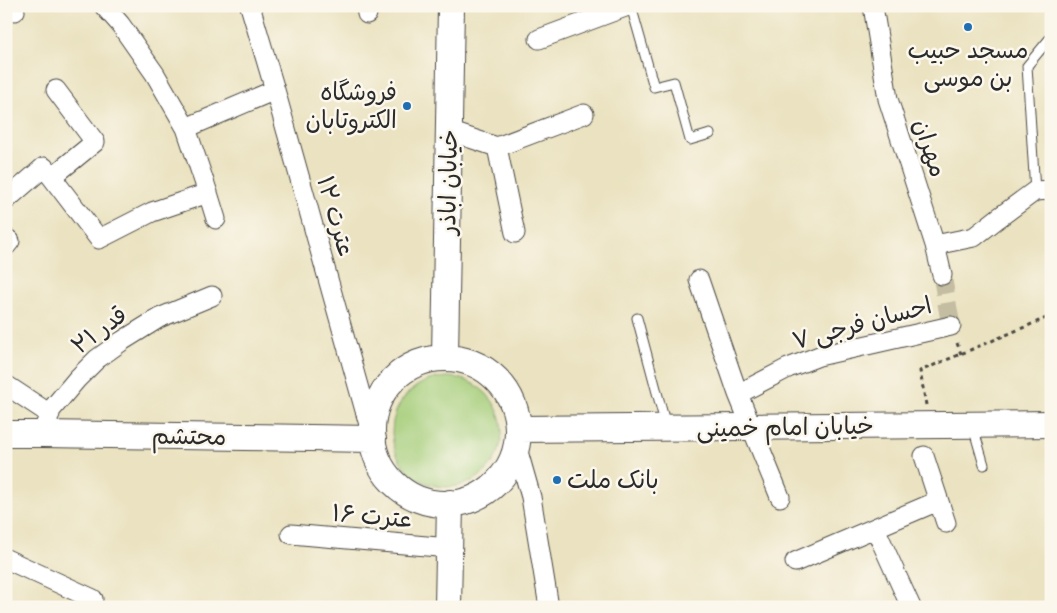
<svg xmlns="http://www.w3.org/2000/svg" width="1057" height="613" viewBox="0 0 1057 613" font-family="Caveat,'Playpen Sans Arabic',sans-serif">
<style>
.grass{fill:#a4cd79;stroke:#687c52}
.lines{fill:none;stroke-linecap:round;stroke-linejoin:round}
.minor-tunnel{stroke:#c4bda2;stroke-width:19;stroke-dasharray:19 9;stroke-linecap:butt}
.service-casing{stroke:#484641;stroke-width:11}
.minor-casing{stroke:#484641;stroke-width:21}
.secondary-casing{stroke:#484641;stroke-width:28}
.path{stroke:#484641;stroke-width:3;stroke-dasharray:4 4;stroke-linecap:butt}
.service{stroke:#fff;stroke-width:9}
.minor{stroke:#fff;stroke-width:19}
.secondary{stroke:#fff;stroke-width:26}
.poi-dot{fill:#1f6fb2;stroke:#fbf7ec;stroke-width:2}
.labels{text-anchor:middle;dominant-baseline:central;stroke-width:5;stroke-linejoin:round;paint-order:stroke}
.poi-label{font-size:24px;fill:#2b2b2b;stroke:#fbf7ec}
.street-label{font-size:24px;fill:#2b2b2b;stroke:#fbf7ec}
</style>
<rect width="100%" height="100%" fill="#fbf7ec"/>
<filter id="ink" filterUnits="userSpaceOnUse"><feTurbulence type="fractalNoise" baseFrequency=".02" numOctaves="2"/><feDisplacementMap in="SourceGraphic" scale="10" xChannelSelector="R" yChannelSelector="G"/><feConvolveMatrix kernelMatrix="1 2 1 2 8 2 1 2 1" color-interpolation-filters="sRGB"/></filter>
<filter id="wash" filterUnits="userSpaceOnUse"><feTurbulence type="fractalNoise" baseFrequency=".0096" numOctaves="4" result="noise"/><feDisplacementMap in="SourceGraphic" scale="20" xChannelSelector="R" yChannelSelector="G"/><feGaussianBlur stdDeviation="1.12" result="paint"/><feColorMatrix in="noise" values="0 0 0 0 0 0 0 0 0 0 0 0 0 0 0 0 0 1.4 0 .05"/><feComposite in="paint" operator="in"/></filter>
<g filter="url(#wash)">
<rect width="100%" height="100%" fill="#eae2c0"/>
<path class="grass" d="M392 432a55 55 0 1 1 110 0a55 55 0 1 1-110 0Z"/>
</g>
<g filter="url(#ink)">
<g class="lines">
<path class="minor-tunnel" d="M 942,275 L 951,326"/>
<g class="service-casing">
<path id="service" d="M 631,6 L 654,87 L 674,82 L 690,140 L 710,134
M 1035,191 L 1027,66 L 1051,37
M 637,318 L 666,426
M 973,427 L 984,465"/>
</g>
<g class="minor-casing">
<path id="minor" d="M 12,6 L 15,11
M 104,6 L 120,24 L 155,74 L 186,128 L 208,193 L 216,219
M 250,6 L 275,90 L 373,439
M 366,6 L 367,14
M 873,6 L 888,99 L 935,245 L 942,275
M 539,39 L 628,6
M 186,128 L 275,90
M 449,131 L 497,147 L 584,114
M 497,147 L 515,233
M 52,177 L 95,142 L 56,90
M 6,200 L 44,167 L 99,239 L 152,212 L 208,193
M 6,238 L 10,241 L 6,246
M 935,245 L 974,237 L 997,219 L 1035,191 L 1051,190
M 699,280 L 738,394 L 780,497
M 6,385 L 50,414
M 738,394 L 788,368 L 819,356 L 951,326
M 42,434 L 51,410 L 77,379 L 97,359 L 122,341 L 159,318 L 212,296
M 517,448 L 531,497 L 549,607
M 924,456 L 946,523
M 875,528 L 911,607
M 291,534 L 449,548
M 6,559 L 93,599
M 795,562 L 938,501"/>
</g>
<g class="secondary-casing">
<path id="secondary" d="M 445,357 L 451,6
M372 431a73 73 0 1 1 146 0a73 73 0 1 1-146 0Z
M 519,429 L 1051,424
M 6,434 L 42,434 L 373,439
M 448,607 L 450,503"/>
</g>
<path class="path" d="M 957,343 L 961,354
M 926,405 L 920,371 L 1051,316"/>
<use href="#service" class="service"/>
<use href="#minor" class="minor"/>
<use href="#secondary" class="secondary"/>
</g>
</g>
<g class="poi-dot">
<circle cx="968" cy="27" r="5"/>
<circle cx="407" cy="106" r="5"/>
<circle cx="557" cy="480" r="5"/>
</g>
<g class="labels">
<g class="poi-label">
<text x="968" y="50">مسجد حبیب<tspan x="968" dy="28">بن موسی</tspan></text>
<text x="397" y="92" text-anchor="end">فروشگاه<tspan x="397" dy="28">الکتروتابان</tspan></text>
<text x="567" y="480" text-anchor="start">بانک ملت</text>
</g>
<g class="street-label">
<text transform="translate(930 148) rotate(72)">مهران</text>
<text transform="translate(448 182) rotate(-89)">خیابان اباذر</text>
<text transform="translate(336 216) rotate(74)">عترت ۱۲</text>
<text transform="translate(862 323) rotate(-15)">احسان فرجی ۷</text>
<text transform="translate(99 330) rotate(-37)">قدر ۲۱</text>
<text transform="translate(785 427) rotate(-1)">خیابان امام خمینی</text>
<text transform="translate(189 436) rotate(1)">محتشم</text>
<text transform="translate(372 516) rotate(5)">عترت ۱۶</text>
</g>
</g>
<rect width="1057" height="613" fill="none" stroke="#fbf7ec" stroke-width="25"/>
</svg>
